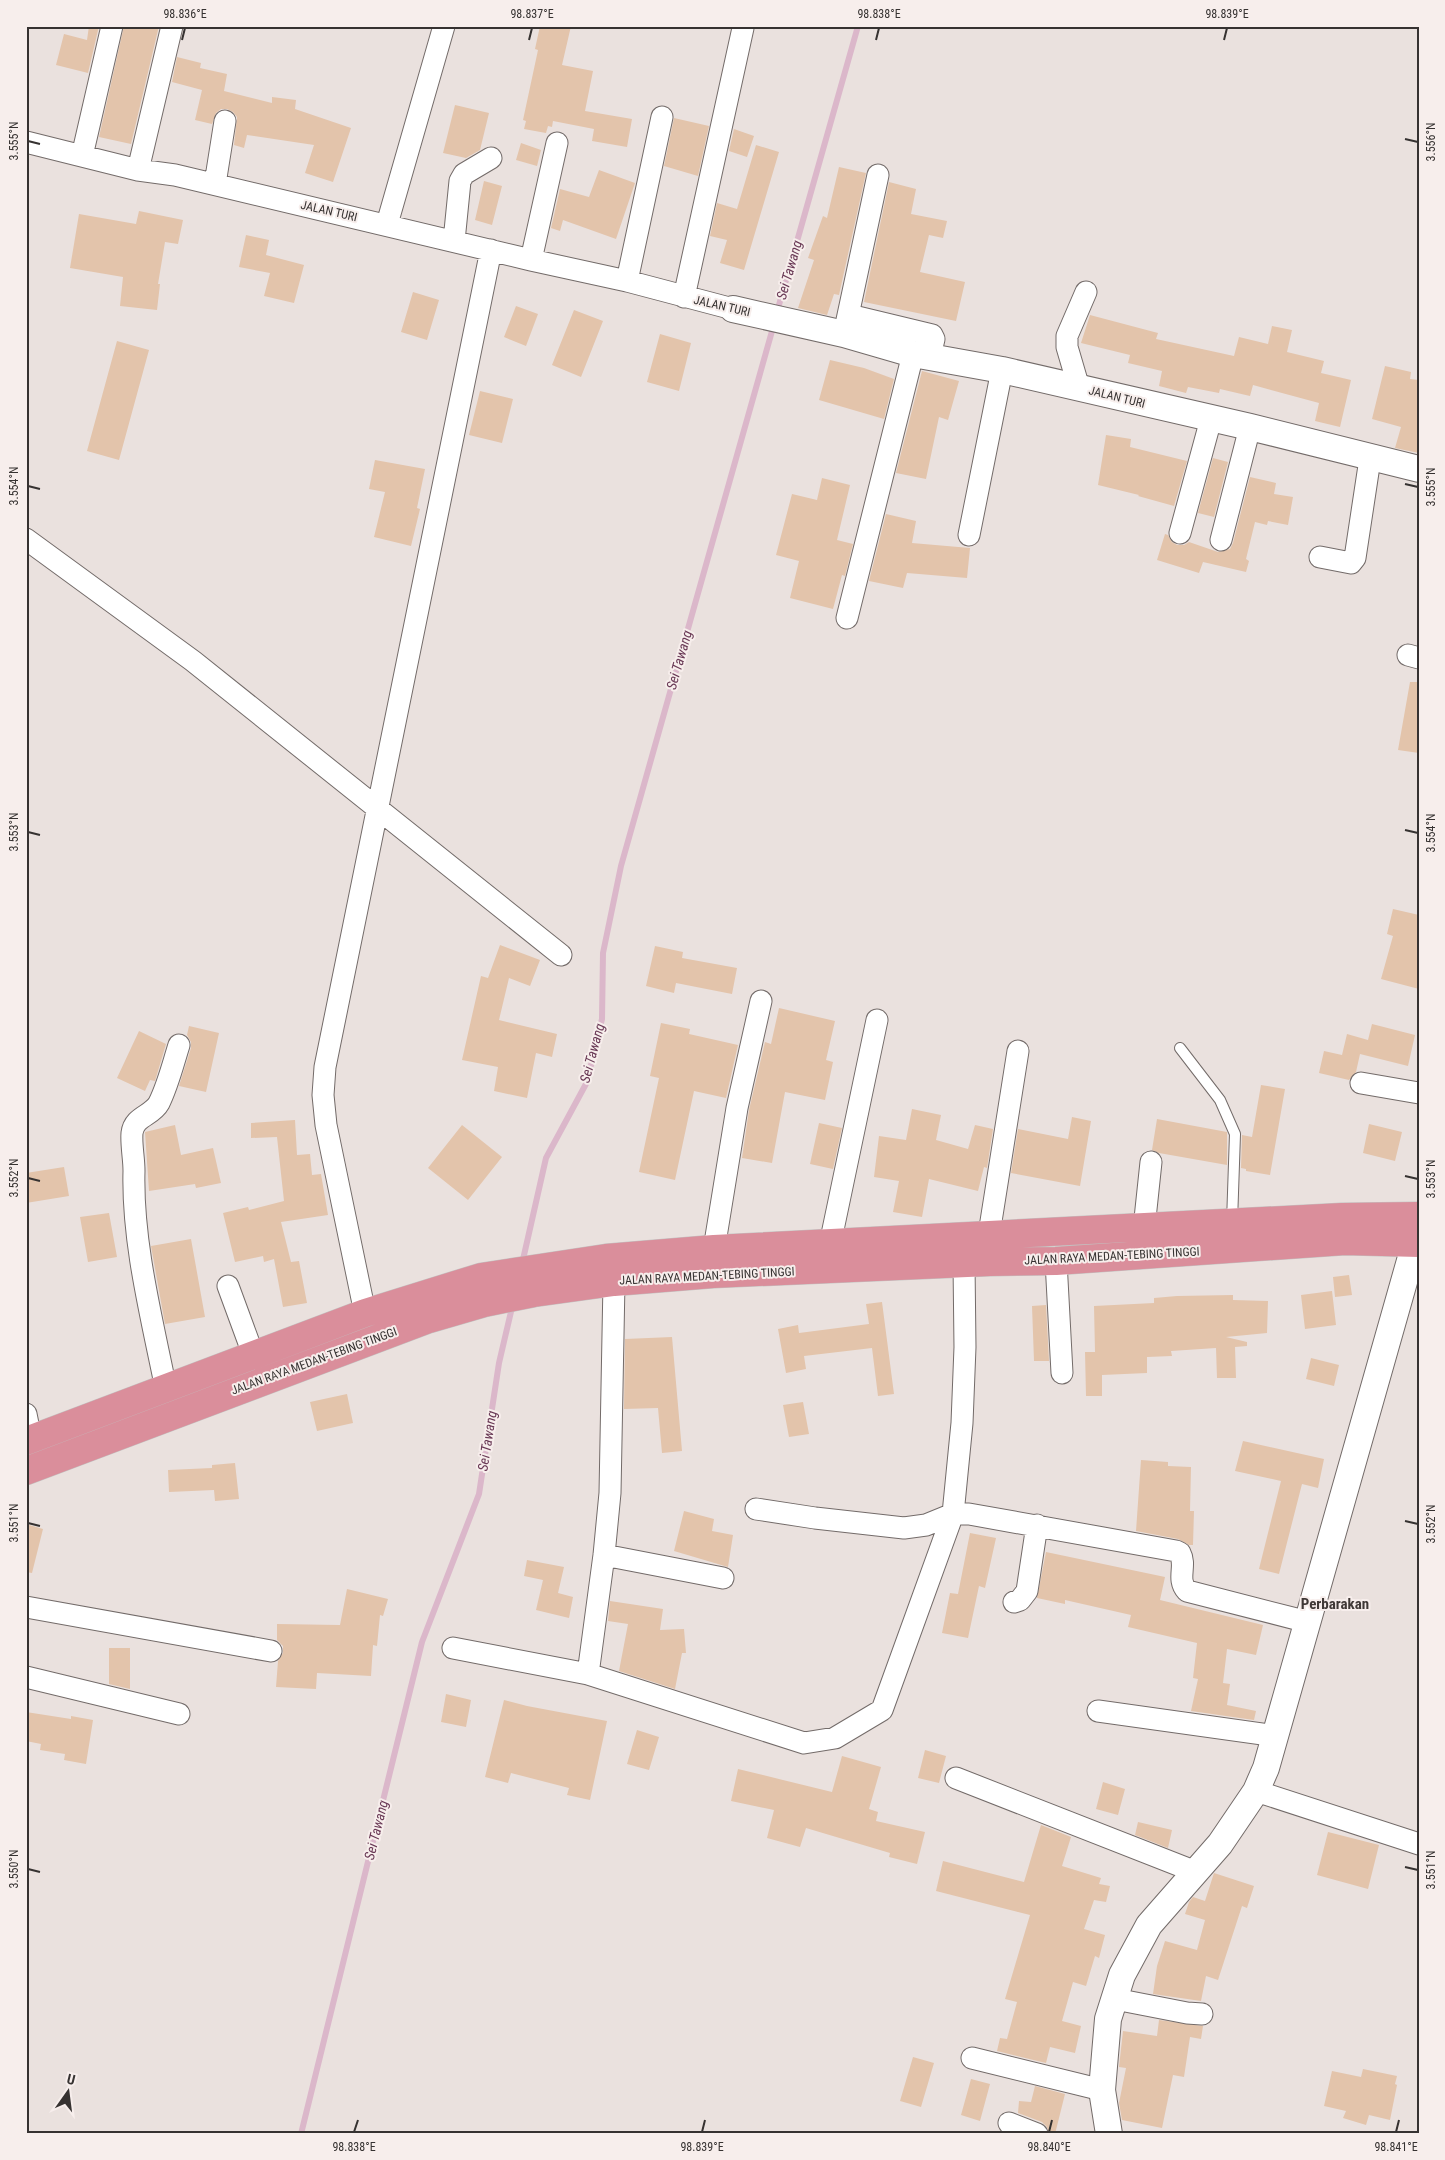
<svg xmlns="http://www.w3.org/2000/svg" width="1445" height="2160" viewBox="0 0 1445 2160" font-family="'Roboto Condensed',sans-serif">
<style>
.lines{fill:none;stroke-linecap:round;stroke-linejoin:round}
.stream{stroke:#dbb7ca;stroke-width:6}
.building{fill:#e3c4ab}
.service-casing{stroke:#736b69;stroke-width:12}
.minor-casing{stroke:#736b69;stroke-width:23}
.tertiary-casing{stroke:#736b69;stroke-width:28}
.trunk-casing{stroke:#c3c2c1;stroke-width:29}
.service{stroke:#fff;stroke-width:10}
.minor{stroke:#fff;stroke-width:21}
.tertiary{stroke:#fff;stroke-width:26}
.trunk{stroke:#da8e9b;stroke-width:28}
.ticks{fill:none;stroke:#363231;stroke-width:2}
.labels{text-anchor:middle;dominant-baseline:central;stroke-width:4;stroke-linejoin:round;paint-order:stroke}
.street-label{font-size:12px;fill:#363231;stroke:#f7eeec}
.water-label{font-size:14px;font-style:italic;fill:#693955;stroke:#f7eeec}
.quarter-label{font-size:15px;font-weight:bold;fill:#3f3836;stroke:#f7eeec}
.neatline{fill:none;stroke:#363231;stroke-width:2}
.ticks-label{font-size:12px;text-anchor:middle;fill:#363231}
</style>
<rect width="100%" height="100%" fill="#eae1de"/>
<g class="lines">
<path class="stream" d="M 777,312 L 858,26
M 522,1264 L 546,1158 L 587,1082 L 602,1019 L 603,953 L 621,866 L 774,324
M 301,2134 L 422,1642 L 479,1494 L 499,1363 L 513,1303"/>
</g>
<path class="building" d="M 89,26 L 99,26 L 88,73 L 56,65 L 64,34 L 87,40 Z
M 124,26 L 159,26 L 131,144 L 99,137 Z
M 540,26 L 571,26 L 562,65 L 593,71 L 585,111 L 632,119 L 627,147 L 592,141 L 594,129 L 553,121 L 552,127 L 548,126 L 546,133 L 524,129 L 526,121 L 523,120 L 538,50 L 535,49 Z
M 177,57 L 201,63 L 200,68 L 227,74 L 224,91 L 272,103 L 272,97 L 296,100 L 295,109 L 351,128 L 333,182 L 305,173 L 314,145 L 247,135 L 244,148 L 234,145 L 237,117 L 233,112 L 227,109 L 221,109 L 216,113 L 212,124 L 195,120 L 202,90 L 172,82 Z
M 455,105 L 489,113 L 480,150 L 466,158 L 443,153 Z
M 674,118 L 709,126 L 698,176 L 664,166 Z
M 734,129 L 754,136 L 747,157 L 729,151 Z
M 521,143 L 541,150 L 537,166 L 516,160 Z
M 756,145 L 779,152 L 744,270 L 720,263 L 727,240 L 710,236 L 717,203 L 737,209 Z
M 839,167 L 866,173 L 839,295 L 834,294 L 827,315 L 798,308 L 814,260 L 808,258 L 823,216 L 827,218 Z
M 599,170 L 635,183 L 616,239 L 563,220 L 560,231 L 551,228 L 560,189 L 589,197 Z
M 484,181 L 502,186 L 492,225 L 475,220 Z
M 889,182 L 916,189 L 911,214 L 947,221 L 943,238 L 929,235 L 920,272 L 965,282 L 956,321 L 864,302 Z
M 139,211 L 183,220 L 178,244 L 165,242 L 158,284 L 160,284 L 157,310 L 120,306 L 123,277 L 70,268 L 79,214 L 136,224 Z
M 246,235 L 269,240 L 266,255 L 304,265 L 294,303 L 264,296 L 270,273 L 239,267 Z
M 413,292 L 439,300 L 427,340 L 401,332 Z
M 516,306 L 538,314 L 526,346 L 504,337 Z
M 574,310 L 603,321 L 581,377 L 552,365 Z
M 1090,315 L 1158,333 L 1156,339 L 1234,356 L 1239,337 L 1268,344 L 1272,326 L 1292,330 L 1287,352 L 1324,361 L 1321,373 L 1351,380 L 1340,427 L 1315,421 L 1319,403 L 1253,385 L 1250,396 L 1220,389 L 1219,393 L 1188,387 L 1186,393 L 1159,386 L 1162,371 L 1128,363 L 1130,355 L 1081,343 Z
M 660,334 L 691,343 L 679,391 L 647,382 Z
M 117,341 L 149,350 L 119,460 L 87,451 Z
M 830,360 L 864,368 L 894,379 L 884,419 L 819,400 Z
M 1385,366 L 1411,372 L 1410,379 L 1419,380 L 1419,453 L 1395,448 L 1401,427 L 1372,419 Z
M 922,371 L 959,381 L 948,420 L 939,417 L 926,479 L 896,473 Z
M 480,391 L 513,399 L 502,443 L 469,435 Z
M 1106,435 L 1131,439 L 1130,447 L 1187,461 L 1174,506 L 1138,496 L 1139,495 L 1098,485 Z
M 1213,458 L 1228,462 L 1214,517 L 1198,513 Z
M 375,460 L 425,469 L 417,508 L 420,509 L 411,546 L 374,537 L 385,492 L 369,489 Z
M 1250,477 L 1276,483 L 1274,494 L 1293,497 L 1288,525 L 1268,521 L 1267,525 L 1255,522 L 1246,559 L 1249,561 L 1246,572 L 1203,562 L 1199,573 L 1157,560 L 1165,534 L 1168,535 L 1172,542 L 1177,545 L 1184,545 L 1189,542 L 1218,552 L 1230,549 L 1233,543 Z
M 822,478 L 850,485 L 837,540 L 853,544 L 845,576 L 842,575 L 833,609 L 790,598 L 799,561 L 776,555 L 792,494 L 817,500 Z
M 886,514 L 916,521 L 912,543 L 970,548 L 967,578 L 907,573 L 903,588 L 869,581 Z
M 1410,682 L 1419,682 L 1419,753 L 1398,750 Z
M 1393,909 L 1419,915 L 1419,989 L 1381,979 L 1393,936 L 1387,934 Z
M 500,945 L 540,960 L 530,986 L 509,978 L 499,1020 L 557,1034 L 552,1057 L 536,1053 L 527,1098 L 494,1091 L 498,1067 L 462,1060 L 481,976 L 488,978 Z
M 655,946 L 683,952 L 682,958 L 737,968 L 732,994 L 676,983 L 674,993 L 646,986 Z
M 779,1008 L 835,1021 L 826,1060 L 833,1062 L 825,1100 L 785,1092 L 772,1163 L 742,1158 L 749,1110 L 765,1042 L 771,1044 Z
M 661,1023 L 690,1029 L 689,1034 L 738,1045 L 726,1098 L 694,1091 L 675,1180 L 639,1172 L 659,1078 L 650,1076 Z
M 1372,1024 L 1415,1035 L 1408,1066 L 1360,1054 L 1356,1072 L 1349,1080 L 1319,1073 L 1324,1051 L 1342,1055 L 1347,1034 L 1368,1040 Z
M 189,1026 L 219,1033 L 206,1092 L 179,1086 L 191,1048 L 191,1042 L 187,1035 Z
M 139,1031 L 166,1044 L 155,1081 L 150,1080 L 145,1091 L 117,1078 Z
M 1261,1085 L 1285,1089 L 1270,1175 L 1246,1171 L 1246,1169 L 1241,1168 L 1242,1135 L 1252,1137 Z
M 912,1109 L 941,1115 L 936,1140 L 968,1149 L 975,1125 L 993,1129 L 987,1168 L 984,1167 L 978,1191 L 929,1179 L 922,1217 L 893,1212 L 899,1181 L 874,1177 L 879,1136 L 906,1140 Z
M 1072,1117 L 1091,1121 L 1080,1186 L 1011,1173 L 1018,1129 L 1068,1139 Z
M 1157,1119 L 1227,1132 L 1227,1165 L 1159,1153 L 1152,1150 Z
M 295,1120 L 297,1155 L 310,1154 L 312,1175 L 321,1174 L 328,1215 L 281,1222 L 291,1262 L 299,1261 L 307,1303 L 283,1307 L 274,1259 L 264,1262 L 263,1256 L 235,1262 L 223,1213 L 248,1207 L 249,1210 L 284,1201 L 277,1137 L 251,1138 L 251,1123 Z
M 819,1123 L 842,1128 L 833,1169 L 810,1164 Z
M 1369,1124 L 1402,1132 L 1395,1161 L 1363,1153 Z
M 175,1125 L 181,1155 L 213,1148 L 221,1183 L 196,1188 L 195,1184 L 149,1191 L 145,1132 Z
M 462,1125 L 502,1157 L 468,1200 L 428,1168 Z
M 64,1167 L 69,1196 L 26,1203 L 26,1173 Z
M 109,1213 L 117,1257 L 88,1262 L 80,1217 Z
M 191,1239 L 205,1317 L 165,1324 L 151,1246 Z
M 1349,1275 L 1352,1295 L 1335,1297 L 1333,1277 Z
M 1332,1291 L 1336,1325 L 1305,1329 L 1301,1295 Z
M 1233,1295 L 1233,1300 L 1268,1301 L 1267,1333 L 1226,1337 L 1247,1342 L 1247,1346 L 1235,1347 L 1236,1378 L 1217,1378 L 1216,1348 L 1171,1351 L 1172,1356 L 1147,1357 L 1147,1373 L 1102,1375 L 1102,1396 L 1086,1396 L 1085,1352 L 1095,1352 L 1094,1306 L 1154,1303 L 1154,1298 L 1177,1296 Z
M 882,1302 L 894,1394 L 878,1396 L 872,1348 L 804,1356 L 806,1369 L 786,1373 L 778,1329 L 798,1325 L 799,1333 L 869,1324 L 866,1304 Z
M 1046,1305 L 1049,1361 L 1034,1361 L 1032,1306 Z
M 672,1337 L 682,1451 L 662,1453 L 658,1408 L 624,1409 L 625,1339 Z
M 1311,1358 L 1339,1365 L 1334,1386 L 1306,1379 Z
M 347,1394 L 353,1423 L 317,1431 L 310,1402 Z
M 803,1402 L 809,1434 L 789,1437 L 783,1405 Z
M 1243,1441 L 1324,1459 L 1318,1488 L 1302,1484 L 1279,1574 L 1259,1569 L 1281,1481 L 1235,1471 Z
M 1141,1460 L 1168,1462 L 1168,1466 L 1191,1467 L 1190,1511 L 1194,1511 L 1193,1545 L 1189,1545 L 1178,1539 L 1136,1531 Z
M 235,1463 L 239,1499 L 215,1501 L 214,1490 L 169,1492 L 168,1470 L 212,1468 L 212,1465 Z
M 684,1511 L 714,1519 L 712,1531 L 733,1535 L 728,1567 L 674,1551 Z
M 26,1524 L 43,1529 L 32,1573 L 26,1572 Z
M 970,1533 L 996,1538 L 985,1588 L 979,1586 L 968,1638 L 942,1633 L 950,1593 L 958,1594 Z
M 1046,1552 L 1165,1577 L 1160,1600 L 1263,1625 L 1256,1655 L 1227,1649 L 1223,1683 L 1230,1684 L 1227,1705 L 1256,1711 L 1254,1720 L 1191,1711 L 1198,1679 L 1193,1678 L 1197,1643 L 1128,1627 L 1131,1615 L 1065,1600 L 1065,1604 L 1037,1598 Z
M 527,1560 L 564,1567 L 558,1593 L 573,1597 L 569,1618 L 536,1610 L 543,1580 L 524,1576 Z
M 347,1589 L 388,1599 L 383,1616 L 380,1615 L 377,1646 L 373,1645 L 371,1676 L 317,1673 L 316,1689 L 276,1687 L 278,1661 L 283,1653 L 283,1646 L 277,1640 L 277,1624 L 340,1625 Z
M 610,1601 L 663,1609 L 660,1630 L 684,1629 L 686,1653 L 682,1653 L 675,1689 L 619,1671 L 628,1624 L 608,1621 Z
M 109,1648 L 130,1648 L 130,1689 L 109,1684 Z
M 446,1694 L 471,1700 L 466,1727 L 441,1722 Z
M 504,1700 L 527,1706 L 607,1721 L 590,1800 L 567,1795 L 569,1788 L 511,1773 L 508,1783 L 485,1777 Z
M 26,1712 L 71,1719 L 71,1716 L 93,1720 L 86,1764 L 64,1760 L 65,1754 L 40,1750 L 41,1744 L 26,1741 Z
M 637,1730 L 659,1737 L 649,1770 L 627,1764 Z
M 925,1750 L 946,1756 L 939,1783 L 918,1778 Z
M 842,1756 L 881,1767 L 869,1809 L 878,1812 L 876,1821 L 925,1832 L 917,1864 L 889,1857 L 890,1853 L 806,1828 L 800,1847 L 767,1838 L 774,1810 L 731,1801 L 738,1769 L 832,1792 Z
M 1103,1782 L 1125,1789 L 1118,1815 L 1096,1809 Z
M 1138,1822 L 1172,1830 L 1168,1848 L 1135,1835 Z
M 1041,1825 L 1071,1837 L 1062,1866 L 1101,1878 L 1099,1884 L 1110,1886 L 1106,1902 L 1094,1900 L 1084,1929 L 1105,1935 L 1099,1958 L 1095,1956 L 1086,1986 L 1073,1982 L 1062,2021 L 1081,2026 L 1075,2053 L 1050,2047 L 1046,2063 L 997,2051 L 1000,2038 L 1007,2039 L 1017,2002 L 1005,1999 L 1030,1915 L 936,1891 L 943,1861 L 1024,1882 Z
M 1328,1832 L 1379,1845 L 1368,1889 L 1317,1875 Z
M 1214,1873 L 1254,1886 L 1247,1908 L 1242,1906 L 1218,1980 L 1206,1976 L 1201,2001 L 1153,1994 L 1157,1966 L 1165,1941 L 1197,1950 L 1205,1920 L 1185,1914 L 1189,1902 L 1193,1897 L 1205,1901 Z
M 1159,2020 L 1203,2026 L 1201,2039 L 1190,2037 L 1184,2077 L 1173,2075 L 1162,2128 L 1122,2120 L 1119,2103 L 1126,2068 L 1119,2067 L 1123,2031 L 1157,2036 Z
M 913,2057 L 934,2063 L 921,2107 L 900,2101 Z
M 1363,2069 L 1397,2076 L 1395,2084 L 1397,2085 L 1390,2120 L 1369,2115 L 1366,2125 L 1343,2118 L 1346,2111 L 1324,2106 L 1332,2071 L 1361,2077 Z
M 971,2079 L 990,2084 L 980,2121 L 961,2115 Z
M 1035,2086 L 1065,2094 L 1055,2134 L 1049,2134 L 1047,2127 L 1042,2122 L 1018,2113 L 1019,2101 L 1031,2102 Z"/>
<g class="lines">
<g class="service-casing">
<path id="service" d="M 1180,1048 L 1220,1100 L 1235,1134 L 1232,1222"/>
</g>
<g class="minor-casing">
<path id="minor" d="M 26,142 L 138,170 L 175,175 L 531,260 L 627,281 L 733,309
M 82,156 L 112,26
M 138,170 L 172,26
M 215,184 L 225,121
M 387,224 L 444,26
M 454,241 L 460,181 L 464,174 L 491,158
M 531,260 L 557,143
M 627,281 L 662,117
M 684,297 L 743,28
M 849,315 L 932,335 L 934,339 L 930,356
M 844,334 L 878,175
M 1079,388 L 1067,347 L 1067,336 L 1086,292
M 1180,533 L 1211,419
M 969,535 L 1002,370
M 26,539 L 193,661 L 561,955
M 1221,540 L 1250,427
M 1320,557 L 1351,563 L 1355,558 L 1370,459
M 847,618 L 913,354
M 1408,655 L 1419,658
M 1361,1083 L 1419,1093
M 1144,1228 L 1151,1162
M 989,1234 L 1018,1051
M 830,1244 L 877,1020
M 714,1249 L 737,1108 L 761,1001
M 1056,1261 L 1062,1373
M 228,1286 L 253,1354
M 365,1313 L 326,1125 L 323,1095 L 325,1067 L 491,250
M 166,1389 C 152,1319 132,1242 134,1171 C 134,1158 131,1145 132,1133 C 134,1116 152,1116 159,1103 C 168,1085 173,1064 179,1045
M 26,1414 L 31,1439
M 756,1509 L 815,1518 L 904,1528 L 926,1525 L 953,1514 L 969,1514 L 1176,1551 L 1180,1553 C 1187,1566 1176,1579 1187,1591 L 1308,1622
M 604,1555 L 723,1578
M 1014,1602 L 1020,1600 L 1027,1591 L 1037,1525
M 26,1607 L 271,1651
M 453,1648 L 588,1674 L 804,1743 L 835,1738 L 882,1710 L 953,1514 L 962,1423 L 965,1347 L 964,1263
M 588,1674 L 604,1555 L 610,1493 L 614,1282
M 26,1677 L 179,1714
M 1098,1711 L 1276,1736
M 956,1778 L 1196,1872
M 1256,1791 L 1419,1844
M 1115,1999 L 1187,2013 L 1202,2014
M 972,2058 L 1102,2090
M 1009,2123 L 1037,2134"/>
</g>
<g class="tertiary-casing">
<path id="tertiary" d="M 733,309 L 844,334 L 913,354 L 1002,370 L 1250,427 L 1419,469
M 1109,2134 L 1102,2090 L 1108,2019 L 1122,1975 L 1149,1925 L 1220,1844 L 1256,1791 L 1266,1768 L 1415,1243"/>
</g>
<g class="trunk-casing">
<path id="trunk" d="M 26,1441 L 365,1313 L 481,1277 L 606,1258 L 714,1249 L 1342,1217 L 1419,1216
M 26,1471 L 429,1319 L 484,1303 L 534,1293 L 614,1282 L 713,1274 L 990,1262 L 1056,1261 L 1345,1241 L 1419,1243"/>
</g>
<use href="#service" class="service"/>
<use href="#minor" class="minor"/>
<use href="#tertiary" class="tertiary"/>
<use href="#trunk" class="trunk"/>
</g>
<path class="ticks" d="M 182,40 L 185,28M 529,40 L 532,28M 876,40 L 879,28M 1224,40 L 1227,28M 1405,139 L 1418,142M 28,141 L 40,144M 1405,484 L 1418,487M 28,486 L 40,489M 1405,830 L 1418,833M 28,832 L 40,835M 1405,1176 L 1418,1179M 28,1178 L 40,1181M 1405,1521 L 1418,1524M 28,1523 L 40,1526M 1405,1867 L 1418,1870M 28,1869 L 40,1872M 354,2132 L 358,2120M 702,2132 L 705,2120M 1049,2132 L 1052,2120M 1396,2132 L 1399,2120"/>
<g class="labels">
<g class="street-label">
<text transform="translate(329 211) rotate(13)">JALAN TURI</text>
<text transform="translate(722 306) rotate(13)">JALAN TURI</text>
<text transform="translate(1117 397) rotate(14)">JALAN TURI</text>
<text transform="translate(1112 1256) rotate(-3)">JALAN RAYA MEDAN-TEBING TINGGI</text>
<text transform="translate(707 1276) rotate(-3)">JALAN RAYA MEDAN-TEBING TINGGI</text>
<text transform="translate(314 1361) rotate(-20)">JALAN RAYA MEDAN-TEBING TINGGI</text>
</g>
<g class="water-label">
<text transform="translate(789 270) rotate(-74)">Sei Tawang</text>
<text transform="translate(679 660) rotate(-74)">Sei Tawang</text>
<text transform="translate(592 1053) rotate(-75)">Sei Tawang</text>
<text transform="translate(487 1441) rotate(-81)">Sei Tawang</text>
<text transform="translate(376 1830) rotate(-76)">Sei Tawang</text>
</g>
<g class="quarter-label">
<text x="1335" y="1604">Perbarakan</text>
</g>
</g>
<rect width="1445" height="2160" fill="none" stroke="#f7eeec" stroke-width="55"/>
<g transform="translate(68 2092) rotate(14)" stroke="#f7eeec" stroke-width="4" paint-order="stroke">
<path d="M0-4L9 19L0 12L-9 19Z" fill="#363231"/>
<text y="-8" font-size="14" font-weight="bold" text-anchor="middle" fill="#363231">U</text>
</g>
<rect x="28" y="28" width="1390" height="2104" class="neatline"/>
<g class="ticks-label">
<text x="185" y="18">98.836°E</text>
<text x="532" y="18">98.837°E</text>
<text x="879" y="18">98.838°E</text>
<text x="1227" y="18">98.839°E</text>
<text transform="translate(14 141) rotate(-90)" y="4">3.555°N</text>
<text transform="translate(1431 142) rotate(-90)" y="4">3.556°N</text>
<text transform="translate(14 486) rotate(-90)" y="4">3.554°N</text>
<text transform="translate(1431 487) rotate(-90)" y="4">3.555°N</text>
<text transform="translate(14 832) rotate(-90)" y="4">3.553°N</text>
<text transform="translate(1431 833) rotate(-90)" y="4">3.554°N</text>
<text transform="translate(14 1178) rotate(-90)" y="4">3.552°N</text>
<text transform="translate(1431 1179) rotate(-90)" y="4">3.553°N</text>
<text transform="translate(14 1523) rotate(-90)" y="4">3.551°N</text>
<text transform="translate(1431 1524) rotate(-90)" y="4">3.552°N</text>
<text transform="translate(14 1869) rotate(-90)" y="4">3.550°N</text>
<text transform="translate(1431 1870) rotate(-90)" y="4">3.551°N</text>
<text x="354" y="2151">98.838°E</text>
<text x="702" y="2151">98.839°E</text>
<text x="1049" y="2151">98.840°E</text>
<text x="1396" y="2151">98.841°E</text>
</g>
</svg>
